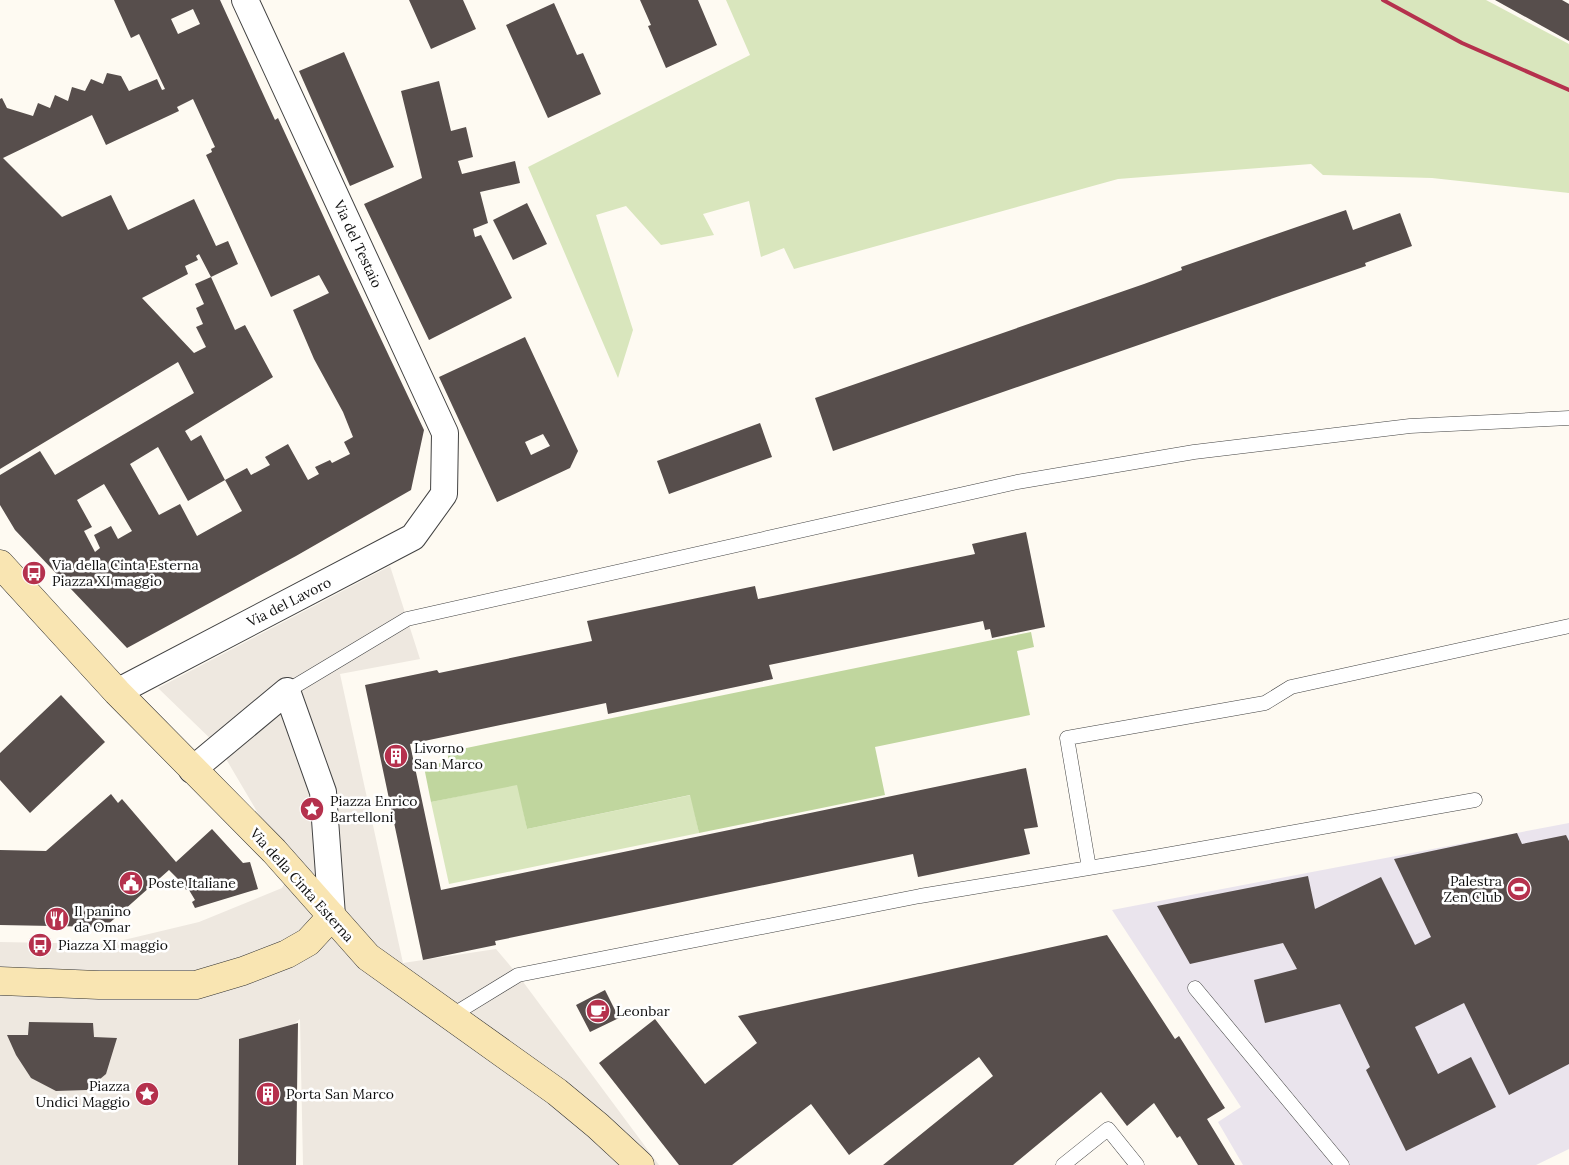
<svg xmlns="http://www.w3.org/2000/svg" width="1569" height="1165" viewBox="0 0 1569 1165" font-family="Lora,serif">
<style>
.industrial{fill:#eae4ed}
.green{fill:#d9e6bd}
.forest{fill:#c0d69e}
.plaza{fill:#eee8e0}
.building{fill:#574e4c;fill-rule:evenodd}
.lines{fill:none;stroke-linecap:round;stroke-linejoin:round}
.lane-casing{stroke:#424242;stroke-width:15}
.street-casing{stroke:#424242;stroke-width:28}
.secondary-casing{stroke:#313131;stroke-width:29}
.lane{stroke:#fff;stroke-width:14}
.street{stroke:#fff;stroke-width:26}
.secondary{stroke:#f9e5b2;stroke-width:28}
.rail{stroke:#b5314d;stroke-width:4}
.labels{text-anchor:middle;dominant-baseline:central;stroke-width:5;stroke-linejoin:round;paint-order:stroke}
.street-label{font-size:14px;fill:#0f0f0f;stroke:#fff}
.poi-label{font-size:14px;fill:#0f0f0f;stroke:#fff;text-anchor:start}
</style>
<rect width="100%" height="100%" fill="#fefaf2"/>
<path class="industrial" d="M 1569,823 L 1569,1149 L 1536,1165 L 1243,1165 L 1218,1122 L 1241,1107 L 1112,910 Z"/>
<path class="green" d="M 726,0 L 1486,0 L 1569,44 L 1569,193 L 1432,178 L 1323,175 L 1311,164 L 1118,179 L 794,269 L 784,248 L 761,257 L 749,201 L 703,214 L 714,235 L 661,245 L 626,206 L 596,215 L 633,330 L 618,378 L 528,167 L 750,55 Z
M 518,784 L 527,829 L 691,795 L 699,833 L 449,884 L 431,802 Z"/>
<path class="forest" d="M 1031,632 L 1034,647 L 1017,651 L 1030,715 L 875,747 L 885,795 L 699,833 L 690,795 L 527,829 L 517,785 L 431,802 L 424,767 L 449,761 L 447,752 Z"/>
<path class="plaza" d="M 390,566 L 420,659 L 340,674 L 403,963 L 496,949 L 518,975 L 659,1165 L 303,1165 L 300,1019 L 295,1023 L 292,1165 L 0,1165 L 0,942 L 107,944 L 199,922 L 282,888 L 292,871 L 219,747 L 158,688 Z"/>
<path class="building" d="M 114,0 L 220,0 L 275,120 L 278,118 L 345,263 L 424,430 L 411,490 L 296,556 L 127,648 L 15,530 L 0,505 L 0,475 L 40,451 L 55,475 L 194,393 L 178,362 L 0,469 L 0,99 L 2,98 L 7,108 L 33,116 L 38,103 L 50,108 L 55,95 L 68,101 L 72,87 L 85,91 L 91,79 L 103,84 L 107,73 L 121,76 L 129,91 L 157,79 L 162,90 L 165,89 L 139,34 L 131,38 ZM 193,9 L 200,24 L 178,34 L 171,19 ZM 193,99 L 215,147 L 211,149 L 212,152 L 206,155 L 271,297 L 319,275 L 329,293 L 293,310 L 314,359 L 343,412 L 353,437 L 344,442 L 350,454 L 332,463 L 330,460 L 315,467 L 319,474 L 308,480 L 288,444 L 265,457 L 270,465 L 251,475 L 247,468 L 225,480 L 242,511 L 197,536 L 180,504 L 159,515 L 130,464 L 158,447 L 188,501 L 225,480 L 201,435 L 191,441 L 185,431 L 273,377 L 245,325 L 235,330 L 211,277 L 195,284 L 204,304 L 196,308 L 203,324 L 196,327 L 206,347 L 194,353 L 142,298 L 188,274 L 185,266 L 198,260 L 196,256 L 199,254 L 211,277 L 238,264 L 228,241 L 216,246 L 194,199 L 128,230 L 111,195 L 62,217 L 3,158 L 92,115 L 106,145 L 179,111 L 177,107 ZM 104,484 L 132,531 L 118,539 L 111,526 L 94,535 L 100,548 L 95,552 L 84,531 L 92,527 L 77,500 Z
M 409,0 L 463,0 L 476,29 L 431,49 Z
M 640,0 L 698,0 L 717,45 L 666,68 L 648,26 L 651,25 Z
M 1495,0 L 1562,0 L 1569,4 L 1569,41 Z
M 554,3 L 577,55 L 583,53 L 601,94 L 548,118 L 506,25 Z
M 344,52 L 394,167 L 350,186 L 299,71 Z
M 439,81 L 451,131 L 466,127 L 473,157 L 458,161 L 462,174 L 515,161 L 520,183 L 480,192 L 488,223 L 473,229 L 475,237 L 481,235 L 512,298 L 429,340 L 364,204 L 422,178 L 401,91 Z
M 527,203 L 547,244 L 513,260 L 493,220 Z
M 1346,210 L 1353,230 L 1400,213 L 1412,246 L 1365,263 L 1366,266 L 833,451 L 815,398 L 1144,284 L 1182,270 L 1181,267 Z
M 525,337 L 578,451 L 570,468 L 497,502 L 439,377 ZM 543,434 L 550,446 L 531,455 L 525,442 Z
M 760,423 L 772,457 L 669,494 L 657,461 Z
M 1026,532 L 1045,627 L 992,638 L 990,629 L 985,630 L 983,621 L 769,665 L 773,679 L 608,714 L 606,703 L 410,744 L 441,890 L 1026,768 L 1038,827 L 1024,829 L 1030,854 L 918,877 L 913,854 L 495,941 L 496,945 L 423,960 L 365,685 L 437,670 L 439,673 L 592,641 L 587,621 L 755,586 L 758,599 L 975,554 L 972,544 Z
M 61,695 L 105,742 L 30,813 L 0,780 L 0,753 Z
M 111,794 L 118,803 L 122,799 L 176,862 L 212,829 L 243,863 L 250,862 L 258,889 L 195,908 L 192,902 L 195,900 L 189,890 L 186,890 L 184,885 L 169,870 L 105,927 L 0,925 L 0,850 L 46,851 Z
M 1517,833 L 1522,844 L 1566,835 L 1569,841 L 1569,1064 L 1509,1095 L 1464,1003 L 1415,1027 L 1438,1074 L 1471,1057 L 1496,1107 L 1406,1151 L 1366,1070 L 1370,1067 L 1340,1004 L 1265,1023 L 1254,980 L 1297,969 L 1283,943 L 1190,964 L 1157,906 L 1308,876 L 1315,909 L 1381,877 L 1415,945 L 1431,937 L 1394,859 Z
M 1107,935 L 1175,1039 L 1179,1036 L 1225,1108 L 1207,1119 L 1235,1165 L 1198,1165 L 1180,1136 L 1177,1138 L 1154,1103 L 1127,1126 L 1101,1092 L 1013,1165 L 883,1165 L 993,1076 L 979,1057 L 849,1155 L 811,1104 L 732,1165 L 679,1165 L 599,1063 L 655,1019 L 705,1084 L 757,1043 L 738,1016 Z
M 605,990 L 619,1018 L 590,1032 L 576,1005 Z
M 29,1022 L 93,1023 L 94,1037 L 117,1038 L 106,1074 L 87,1090 L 56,1091 L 31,1078 L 16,1055 L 7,1035 L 28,1035 Z
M 298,1023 L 296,1165 L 238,1165 L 239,1039 Z"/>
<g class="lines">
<g class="lane-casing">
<path id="lane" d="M 287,691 L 407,619 L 1017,482 L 1194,452 L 1410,426 L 1569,418
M 1089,868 L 1067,738 L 1265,703 L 1291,687 L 1569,626
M 1195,988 L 1342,1165
M 451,1016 L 518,975 L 920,896 L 1149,858 L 1475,800
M 1063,1165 L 1108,1129 L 1137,1165"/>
</g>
<g class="street-casing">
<path id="street" d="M 117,692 L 413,537 L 444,494 L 445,433 L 245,0
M 192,770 L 287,691 L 323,792 L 332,916"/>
</g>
<g class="secondary-casing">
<path id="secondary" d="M 0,564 L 117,692 L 274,851 L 368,957 L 557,1092 L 598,1126 L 640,1165
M 0,981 L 99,985 L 196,985 L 243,971 L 287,954 L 308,942 L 332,916"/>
</g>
<use href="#lane" class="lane"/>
<use href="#street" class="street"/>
<use href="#secondary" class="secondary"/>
<path class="rail" d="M 1383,0 L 1462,43 L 1569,90"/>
</g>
<defs>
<g id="bus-disc" transform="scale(1.25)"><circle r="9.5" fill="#b5314d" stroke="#fff"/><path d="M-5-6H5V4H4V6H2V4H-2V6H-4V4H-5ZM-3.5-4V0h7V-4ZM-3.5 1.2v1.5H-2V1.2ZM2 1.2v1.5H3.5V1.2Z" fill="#fff"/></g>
<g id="building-disc" transform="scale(1.25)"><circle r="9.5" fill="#b5314d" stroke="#fff"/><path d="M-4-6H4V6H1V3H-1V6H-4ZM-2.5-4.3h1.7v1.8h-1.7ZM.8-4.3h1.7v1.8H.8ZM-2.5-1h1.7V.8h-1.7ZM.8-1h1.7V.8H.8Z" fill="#fff"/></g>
<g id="sight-disc" transform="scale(1.25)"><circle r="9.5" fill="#b5314d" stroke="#fff"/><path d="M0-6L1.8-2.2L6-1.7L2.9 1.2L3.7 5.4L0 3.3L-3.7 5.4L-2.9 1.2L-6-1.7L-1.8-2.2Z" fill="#fff"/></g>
<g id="civic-disc" transform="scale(1.25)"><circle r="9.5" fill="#b5314d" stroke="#fff"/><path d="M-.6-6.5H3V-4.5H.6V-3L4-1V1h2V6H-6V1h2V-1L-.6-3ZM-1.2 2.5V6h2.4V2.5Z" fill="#fff"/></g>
<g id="stadium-disc" transform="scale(1.25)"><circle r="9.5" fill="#b5314d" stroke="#fff"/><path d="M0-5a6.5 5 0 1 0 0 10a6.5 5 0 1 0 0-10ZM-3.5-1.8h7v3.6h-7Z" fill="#fff"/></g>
<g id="restaurant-disc" transform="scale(1.25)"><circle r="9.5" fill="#b5314d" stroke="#fff"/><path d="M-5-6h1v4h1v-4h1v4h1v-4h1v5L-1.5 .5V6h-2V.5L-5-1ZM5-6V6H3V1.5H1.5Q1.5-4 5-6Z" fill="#fff"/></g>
<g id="cafe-disc" transform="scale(1.25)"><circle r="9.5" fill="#b5314d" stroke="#fff"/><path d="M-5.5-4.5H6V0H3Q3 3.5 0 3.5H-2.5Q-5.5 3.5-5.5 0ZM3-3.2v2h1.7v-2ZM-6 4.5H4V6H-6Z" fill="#fff"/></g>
</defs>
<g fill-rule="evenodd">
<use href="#bus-disc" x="34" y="573"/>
<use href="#building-disc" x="396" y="756"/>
<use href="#sight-disc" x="312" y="809"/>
<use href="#civic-disc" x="131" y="883"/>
<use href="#stadium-disc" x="1519" y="889"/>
<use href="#restaurant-disc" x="57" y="919"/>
<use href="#bus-disc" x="40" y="945"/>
<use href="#cafe-disc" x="598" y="1011"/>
<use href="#sight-disc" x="147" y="1094"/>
<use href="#building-disc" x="268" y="1094"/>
</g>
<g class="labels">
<g class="street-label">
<text transform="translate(358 244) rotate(65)">Via del Testaio</text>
<text transform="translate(289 602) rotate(-27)">Via del Lavoro</text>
<text transform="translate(302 885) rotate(48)">Via della Cinta Esterna</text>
</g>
<g class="poi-label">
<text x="52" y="565">Via della Cinta Esterna<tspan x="52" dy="16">Piazza XI maggio</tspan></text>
<text x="414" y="748">Livorno<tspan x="414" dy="16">San Marco</tspan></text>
<text x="330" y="801">Piazza Enrico<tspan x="330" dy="16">Bartelloni</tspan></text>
<text x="1502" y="881" text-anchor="end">Palestra<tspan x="1502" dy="16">Zen Club</tspan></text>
<text x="148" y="883">Poste Italiane</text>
<text x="74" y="911">Il panino<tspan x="74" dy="16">da Omar</tspan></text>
<text x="58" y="945">Piazza XI maggio</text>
<text x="616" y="1011">Leonbar</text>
<text x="130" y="1086" text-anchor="end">Piazza<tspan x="130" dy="16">Undici Maggio</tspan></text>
<text x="286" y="1094">Porta San Marco</text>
</g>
</g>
</svg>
